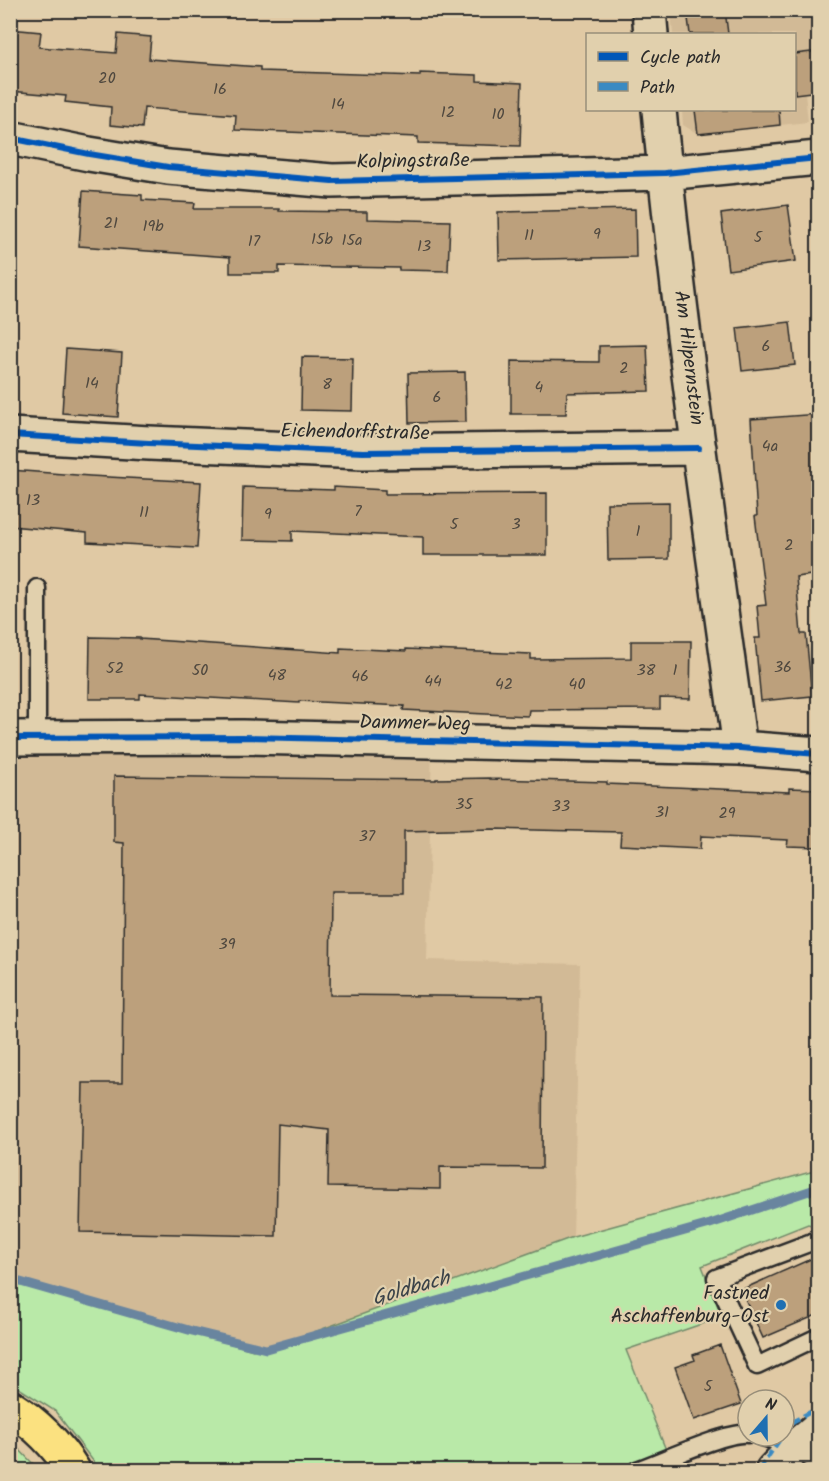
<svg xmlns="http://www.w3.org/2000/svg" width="829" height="1481" viewBox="0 0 829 1481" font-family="Kalam,sans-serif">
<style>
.built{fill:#d2ba96}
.green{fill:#b9e9a8;stroke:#728a6a;stroke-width:1.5}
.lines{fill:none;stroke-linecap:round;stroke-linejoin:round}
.stream{stroke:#69859f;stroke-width:9}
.building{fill:#bca07c;stroke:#2b2b2b;stroke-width:1.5}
.service-casing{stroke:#2b2b2b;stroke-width:21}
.minor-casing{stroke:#2b2b2b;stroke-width:38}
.motorway-casing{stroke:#2b2b2b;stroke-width:38}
.service{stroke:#e1d0ad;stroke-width:16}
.minor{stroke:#e1d0ad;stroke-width:33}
.motorway{stroke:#fbe180;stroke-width:33}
.quiet{stroke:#3a8ac2;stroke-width:4.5;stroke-dasharray:9 4.5;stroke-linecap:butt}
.cycleway-casing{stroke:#e1d0ad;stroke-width:10}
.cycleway{stroke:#0057b8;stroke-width:6}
.poi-dot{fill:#1f6fb2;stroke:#e1d0ad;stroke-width:2}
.labels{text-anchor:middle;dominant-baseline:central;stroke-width:4.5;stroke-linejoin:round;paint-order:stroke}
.number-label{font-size:16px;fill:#4f483f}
.street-label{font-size:20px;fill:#2b2b2b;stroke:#e1d0ad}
.poi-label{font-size:20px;fill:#2b2b2b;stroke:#e1d0ad;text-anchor:end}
.water-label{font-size:21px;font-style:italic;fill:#3a4248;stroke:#e1d0ad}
</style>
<rect width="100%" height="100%" fill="#e0c9a4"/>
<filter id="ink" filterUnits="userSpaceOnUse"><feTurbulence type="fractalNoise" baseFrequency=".0167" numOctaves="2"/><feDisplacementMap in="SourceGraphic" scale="12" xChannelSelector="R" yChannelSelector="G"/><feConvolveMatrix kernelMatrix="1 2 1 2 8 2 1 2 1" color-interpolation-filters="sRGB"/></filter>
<g filter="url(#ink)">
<path class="built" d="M 671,11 L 818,11 L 818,91 L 805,93 L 808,122 L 698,134 L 683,125 L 682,110 L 794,110 L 794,34 L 673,34 Z
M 11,745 L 432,745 L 427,960 L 580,964 L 573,1237 L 295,1339 L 253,1350 L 83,1302 L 11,1277 Z"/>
<path class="green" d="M 818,1170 L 818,1227 L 808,1224 L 702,1266 L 722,1317 L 626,1350 L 668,1455 L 628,1470 L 239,1470 L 217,1466 L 180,1470 L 100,1470 L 55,1411 L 11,1383 L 10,1277 L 83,1302 L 253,1350 L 295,1339 L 573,1237 Z
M 10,1442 L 12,1442 L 39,1470 L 11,1470 Z"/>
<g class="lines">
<path class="stream" d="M 10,1279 L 192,1331 L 266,1349 L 710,1224 L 818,1188"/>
</g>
<path class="building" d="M 687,10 L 725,10 L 728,34 L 690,34 Z
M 10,29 L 41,32 L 39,47 L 116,53 L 118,34 L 151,37 L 149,59 L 260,67 L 260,71 L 420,76 L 420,73 L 477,75 L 477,81 L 522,83 L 520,146 L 418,143 L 418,137 L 235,130 L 236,115 L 144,108 L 142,128 L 110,125 L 111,107 L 65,102 L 66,96 L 10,91 Z
M 819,51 L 819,91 L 795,94 L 795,54 Z
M 695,110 L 779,110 L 780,125 L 698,134 Z
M 83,191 L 142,195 L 142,200 L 195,203 L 194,209 L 279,209 L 279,211 L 367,212 L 367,219 L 450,221 L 448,271 L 399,270 L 399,268 L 279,266 L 279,273 L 230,273 L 230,257 L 79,246 Z
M 788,205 L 796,261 L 728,270 L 721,214 Z
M 635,209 L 636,257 L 499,260 L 498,212 Z
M 790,322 L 795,365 L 742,371 L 737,328 Z
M 647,345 L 649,391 L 567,393 L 566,414 L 511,414 L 511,361 L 599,362 L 599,346 Z
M 66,349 L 122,353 L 118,417 L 62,413 Z
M 302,357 L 353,358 L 352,411 L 301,410 Z
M 465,372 L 466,422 L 409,423 L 408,373 Z
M 819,414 L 819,574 L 796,577 L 801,634 L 806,634 L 812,696 L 761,701 L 755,638 L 760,638 L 757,606 L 766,605 L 755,516 L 757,516 L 751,419 Z
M 10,470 L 90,476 L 201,482 L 197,548 L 87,542 L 87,533 L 10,526 Z
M 243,487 L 334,490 L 334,487 L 385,490 L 385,494 L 547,493 L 547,555 L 423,555 L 423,537 L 292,531 L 292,541 L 242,540 Z
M 669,502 L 669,559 L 608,560 L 607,503 Z
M 90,637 L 140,638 L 140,639 L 340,653 L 340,648 L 406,651 L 406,649 L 531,654 L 531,659 L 631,658 L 631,641 L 691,641 L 690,699 L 660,698 L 660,709 L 529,710 L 528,716 L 403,710 L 404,706 L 299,701 L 299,703 L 140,694 L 140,699 L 89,699 Z
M 114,776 L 436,780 L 436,779 L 490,778 L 490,779 L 607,782 L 607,784 L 789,792 L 789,788 L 819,789 L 819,847 L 787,846 L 788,840 L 701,836 L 700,849 L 620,845 L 621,832 L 493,829 L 404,831 L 404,893 L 331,893 L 330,995 L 543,997 L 542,1168 L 440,1167 L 440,1189 L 328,1187 L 329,1130 L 278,1124 L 276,1236 L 80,1232 L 83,1083 L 122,1083 L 124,843 L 114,842 Z
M 813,1258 L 819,1271 L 819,1314 L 763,1338 L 741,1290 Z
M 720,1345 L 741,1404 L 694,1420 L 675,1367 L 695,1360 L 693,1355 Z"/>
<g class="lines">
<g class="service-casing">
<path id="service" d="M 37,588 L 37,738
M 818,1241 L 817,1240 L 716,1278 L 757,1366 L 818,1337
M 760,1436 C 779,1441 794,1449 811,1459
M 637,1470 C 660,1462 727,1431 748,1434"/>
</g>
<g class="minor-casing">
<path id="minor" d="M 649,10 L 651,34
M 659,110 C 679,323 711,536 740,748
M 10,138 L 89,154 L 168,167 L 332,181 L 665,173 L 818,158
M 10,435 L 149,443 L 363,452 L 699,448
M 10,738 L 243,737 L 740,748 L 818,754
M 773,1470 L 794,1448 L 818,1428"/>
</g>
<g class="motorway-casing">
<path id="motorway" d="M 10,1407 C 35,1423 58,1446 73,1470"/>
</g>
<use href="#service" class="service"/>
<use href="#minor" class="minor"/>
<use href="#motorway" class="motorway"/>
<path class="quiet" d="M 784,1434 L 792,1422 L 818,1408
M 759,1470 L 782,1436"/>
<g class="cycleway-casing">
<path id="cycleway" d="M 10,138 L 89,154 L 168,167 L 332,181 L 665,173 L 818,158
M 10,435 L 149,443 L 363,452 L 699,448
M 10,738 L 243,737 L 740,748 L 818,754"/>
</g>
<use href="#cycleway" class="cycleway"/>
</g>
</g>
<circle class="poi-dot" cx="781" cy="1305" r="6"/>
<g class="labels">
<g class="number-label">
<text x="107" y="78">20</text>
<text x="220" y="89">16</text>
<text x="338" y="104">14</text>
<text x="448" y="112">12</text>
<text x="498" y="114">10</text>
<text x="111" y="223">21</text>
<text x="153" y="226">19b</text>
<text x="597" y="234">9</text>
<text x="529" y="235">11</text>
<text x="758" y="237">5</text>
<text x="322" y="239">15b</text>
<text x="352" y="240">15a</text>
<text x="254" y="241">17</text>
<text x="424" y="246">13</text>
<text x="766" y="346">6</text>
<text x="624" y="368">2</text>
<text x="92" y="383">14</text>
<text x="327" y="384">8</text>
<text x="539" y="387">4</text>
<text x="437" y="397">6</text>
<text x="770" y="446">4a</text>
<text x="33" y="500">13</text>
<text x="358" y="511">7</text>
<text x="144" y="512">11</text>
<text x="268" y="514">9</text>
<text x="454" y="524">5</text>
<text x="516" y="524">3</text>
<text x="638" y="531">1</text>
<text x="789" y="545">2</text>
<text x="783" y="667">36</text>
<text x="115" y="668">52</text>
<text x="200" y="670">50</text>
<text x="646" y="670">38</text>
<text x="675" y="670">1</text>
<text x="277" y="675">48</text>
<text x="360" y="676">46</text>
<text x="433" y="681">44</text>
<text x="504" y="684">42</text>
<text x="577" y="684">40</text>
<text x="464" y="804">35</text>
<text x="561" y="806">33</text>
<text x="662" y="812">31</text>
<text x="727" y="813">29</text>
<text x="367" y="836">37</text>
<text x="227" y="944">39</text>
<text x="708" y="1386">5</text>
</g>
<g class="street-label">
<text transform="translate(413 162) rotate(-1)">Kolpingstraße</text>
<text transform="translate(688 358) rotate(83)">Am Hilpernstein</text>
<text transform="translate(355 433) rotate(1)">Eichendorffstraße</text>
<text transform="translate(415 724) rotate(1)">Dammer Weg</text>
</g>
<g class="poi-label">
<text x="769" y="1294">Fastned<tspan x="769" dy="23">Aschaffenburg-Ost</tspan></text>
</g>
<g class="water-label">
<text transform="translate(411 1289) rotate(-16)">Goldbach</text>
</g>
</g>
<rect width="829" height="1481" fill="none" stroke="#e1d0ad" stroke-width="36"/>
<rect x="18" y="18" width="793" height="1445" fill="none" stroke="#2b2b2b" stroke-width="2" filter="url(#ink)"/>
<rect x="586" y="33" width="210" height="78" fill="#e1d0ad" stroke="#988e79" stroke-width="1.5"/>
<rect x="598" y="52" width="30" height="9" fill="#0057b8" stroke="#988e79" stroke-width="1.5"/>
<text x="640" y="63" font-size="18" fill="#2b2b2b">Cycle path</text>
<rect x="598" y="82" width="30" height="9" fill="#3a8ac2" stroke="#988e79" stroke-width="1.5"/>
<text x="640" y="93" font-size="18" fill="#2b2b2b">Path</text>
<g transform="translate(766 1418) rotate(20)"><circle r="28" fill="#e1d0ad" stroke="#988e79" stroke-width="1.5"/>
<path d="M0-4.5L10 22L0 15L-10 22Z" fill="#1f6fb2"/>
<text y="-9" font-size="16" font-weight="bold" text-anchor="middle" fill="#2b2b2b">N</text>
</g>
</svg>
